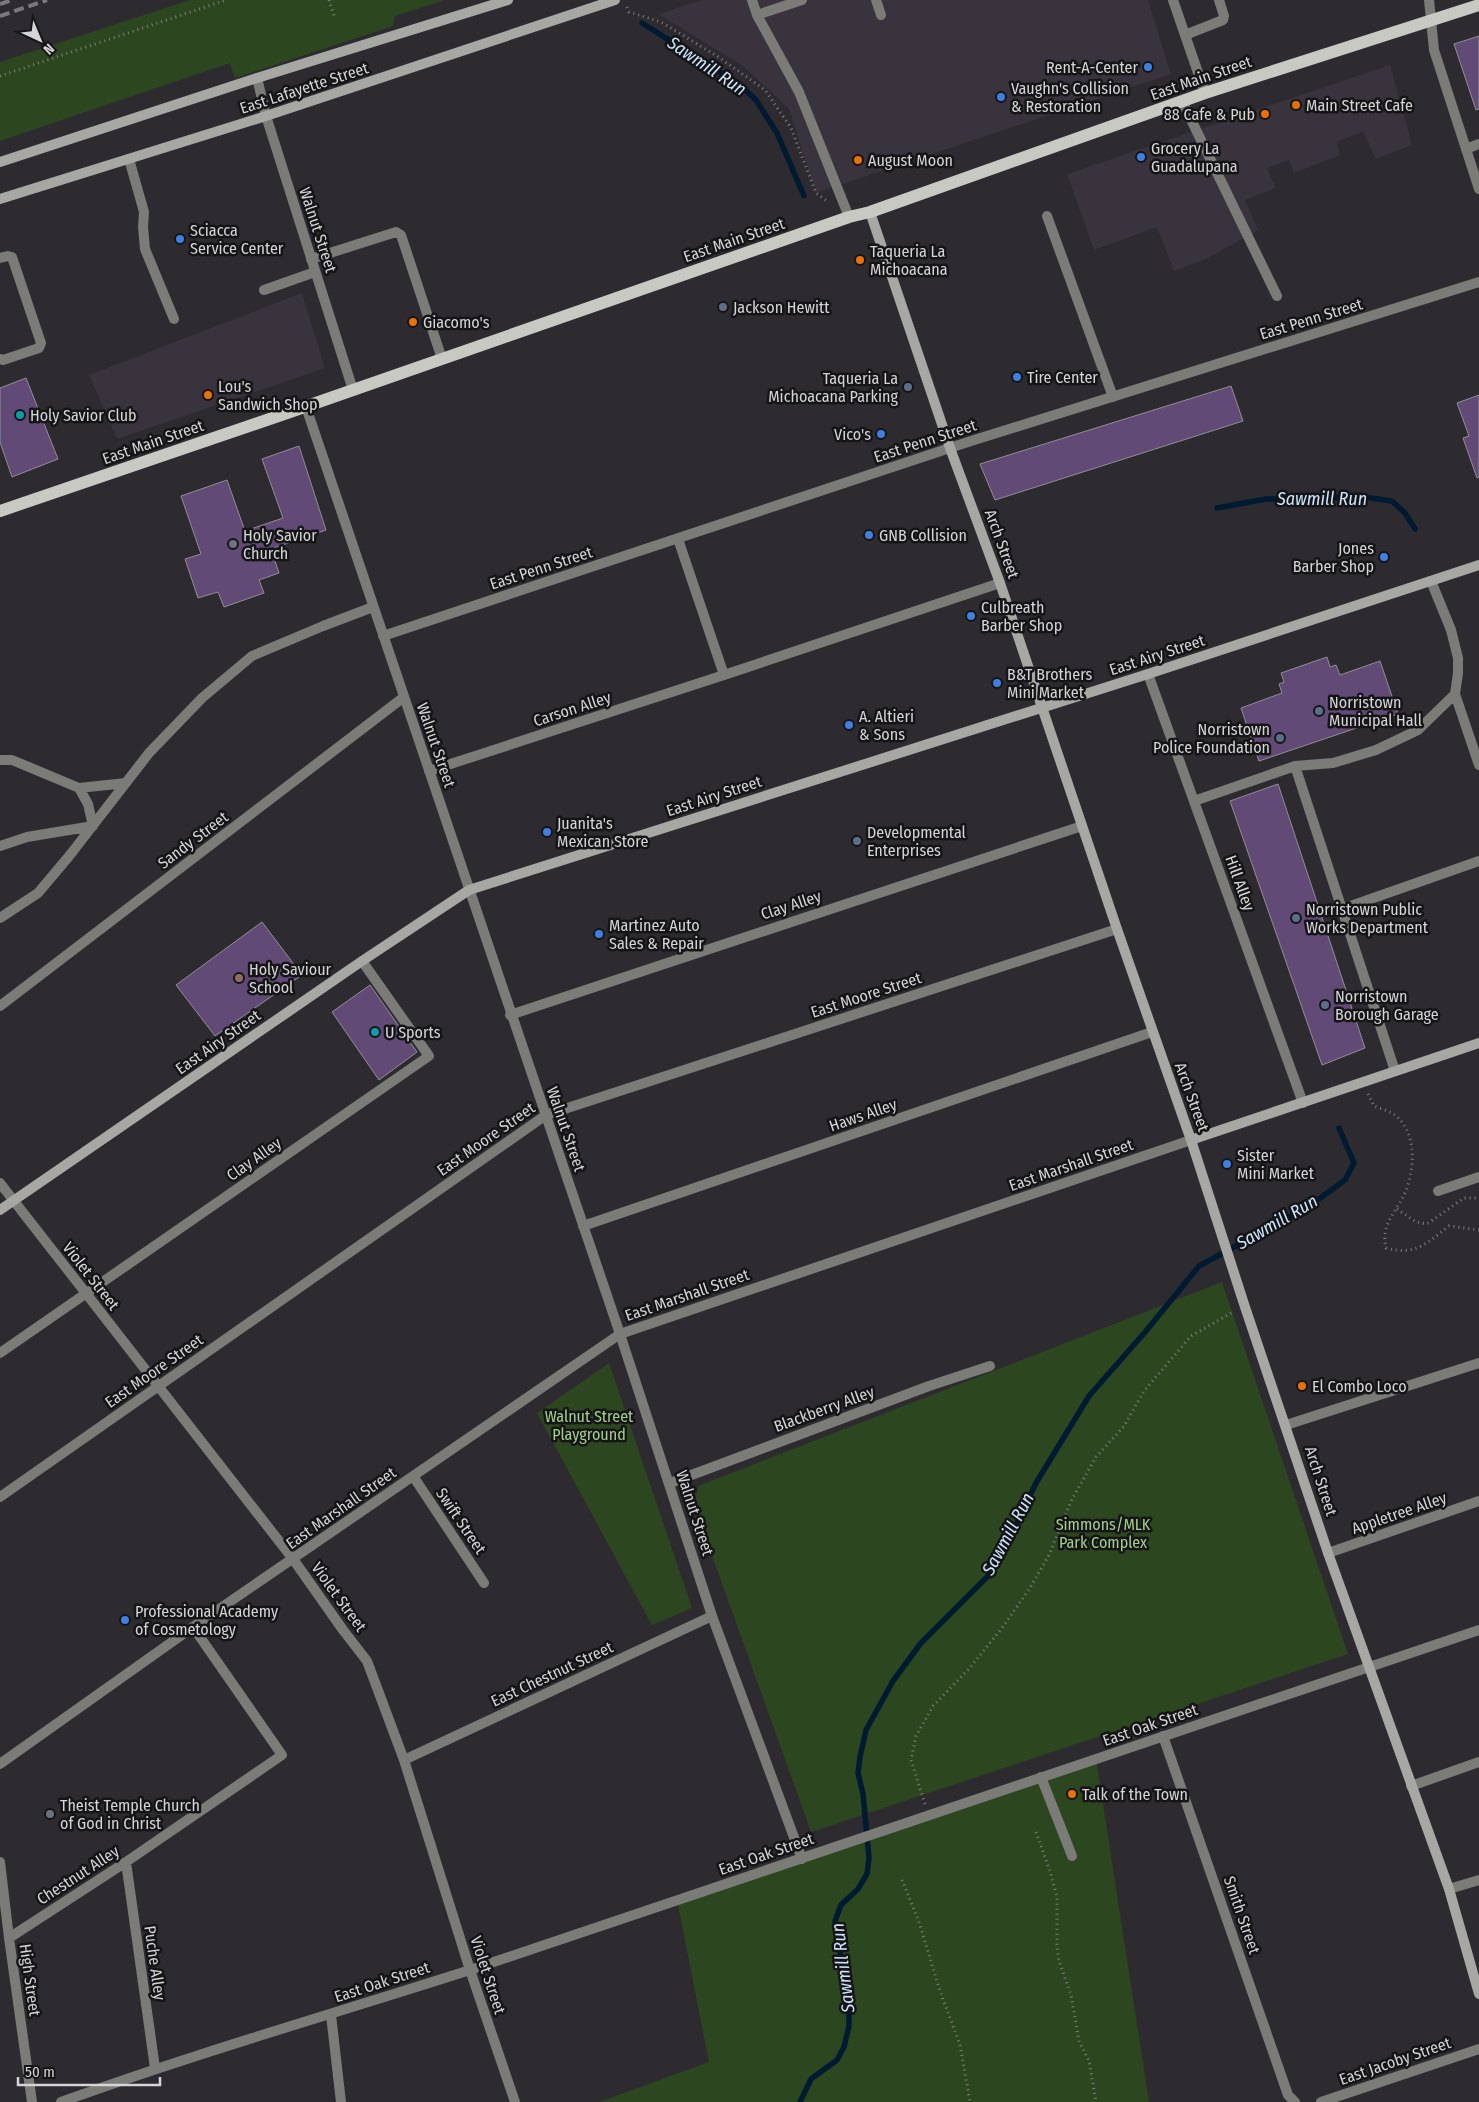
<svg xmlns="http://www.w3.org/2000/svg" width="1479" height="2102" viewBox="0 0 1479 2102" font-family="'Fira Sans Condensed',sans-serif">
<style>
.built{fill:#38333c}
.green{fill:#2c471f}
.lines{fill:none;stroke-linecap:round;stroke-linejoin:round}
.stream{stroke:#001a32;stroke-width:5.5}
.building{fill:#614a75;stroke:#918e94}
.path{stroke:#7e7d81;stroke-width:3;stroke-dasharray:1 4;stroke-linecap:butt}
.lane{stroke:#7b7b78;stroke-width:10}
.street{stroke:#7b7b78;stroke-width:10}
.secondary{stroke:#a7a7a3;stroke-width:10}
.primary{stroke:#c9c9c4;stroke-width:12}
.rail{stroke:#7a787c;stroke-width:4;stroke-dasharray:10 5;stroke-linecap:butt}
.shop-dot{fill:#3f7fe0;stroke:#151416;stroke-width:2}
.food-dot{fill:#e8710a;stroke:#151416;stroke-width:2}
.service-dot{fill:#5c6f8a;stroke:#151416;stroke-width:2}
.culture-dot{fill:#0f9aa8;stroke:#151416;stroke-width:2}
.worship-dot{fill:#6b7280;stroke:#151416;stroke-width:2}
.education-dot{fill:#8d6e63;stroke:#151416;stroke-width:2}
.labels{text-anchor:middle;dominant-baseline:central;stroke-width:5;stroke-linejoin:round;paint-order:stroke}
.poi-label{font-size:16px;fill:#d5d4d7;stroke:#151416;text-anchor:start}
.street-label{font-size:16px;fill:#d5d4d7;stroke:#151416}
.park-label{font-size:16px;fill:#a2d08d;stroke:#151416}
.water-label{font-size:18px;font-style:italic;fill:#cde6fd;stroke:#151416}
</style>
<rect width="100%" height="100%" fill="#2d2b30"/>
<path class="built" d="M 702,0 L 1148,0 L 1171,74 L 816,193 L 789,109 L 743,66 L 658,14 Z
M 1390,65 L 1412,145 L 1376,159 L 1363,131 L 1337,142 L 1340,155 L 1294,173 L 1289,160 L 1267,168 L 1276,188 L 1245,200 L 1258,230 L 1206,259 L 1174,271 L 1157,227 L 1094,250 L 1067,174 Z
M 302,293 L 325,368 L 117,439 L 89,375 Z"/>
<path class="green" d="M 190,0 L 445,0 L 395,16 L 393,26 L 235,78 L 230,63 L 0,141 L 0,62 Z
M 1222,1282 L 1348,1654 L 811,1832 L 694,1505 L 698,1486 Z
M 609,1363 L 692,1608 L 652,1625 L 537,1413 Z
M 1096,1759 L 1149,2102 L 599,2102 L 709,2062 L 677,1900 Z"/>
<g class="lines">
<path class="stream" d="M 642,23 L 739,84 L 756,100 L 777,133 L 804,196
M 1217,508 L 1266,499 L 1364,497 L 1392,501 L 1405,513 L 1415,529
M 800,2102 L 811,2079 L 837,2060 L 844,2047 L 849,2026 L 849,2003 L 835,1921 L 841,1905 L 858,1889 L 867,1874 L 869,1858 L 863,1794 L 858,1773 L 860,1757 L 866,1730 L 893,1681 L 921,1643 L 990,1574 L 1005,1548 L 1036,1483 L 1089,1396 L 1146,1331 L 1199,1266 L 1286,1219 L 1319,1199 L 1345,1180 L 1354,1163 L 1339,1128"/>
</g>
<path class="building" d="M 1479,36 L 1479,109 L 1476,110 L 1454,44 Z
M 26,378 L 58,459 L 12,477 L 0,442 L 0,388 Z
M 1231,386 L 1243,421 L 995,500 L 980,464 Z
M 1479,395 L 1479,477 L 1477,478 L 1463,438 L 1469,436 L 1457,403 Z
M 299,446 L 326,530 L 271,549 L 279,573 L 259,580 L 264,593 L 224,607 L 218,592 L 198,598 L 185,559 L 201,554 L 181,496 L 227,480 L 245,531 L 283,518 L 262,459 Z
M 1327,657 L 1330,667 L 1336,665 L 1340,675 L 1380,661 L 1398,714 L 1259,761 L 1241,708 L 1282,693 L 1279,684 L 1284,682 L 1281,673 Z
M 1278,784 L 1365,1048 L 1322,1065 L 1230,801 Z
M 262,922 L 302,975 L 215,1036 L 176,985 Z
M 370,985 L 417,1052 L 379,1080 L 332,1012 Z"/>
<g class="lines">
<path class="path" d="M 329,0 L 335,18
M 627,7 L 629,12 L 661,22 L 717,56 L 765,90 L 791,128 L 816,193 L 827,201
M 0,76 L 226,0
M 1368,1094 L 1374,1106 C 1381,1109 1390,1111 1395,1115 C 1416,1132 1415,1164 1407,1188 C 1399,1210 1380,1222 1386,1248 C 1416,1256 1427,1243 1449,1226 L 1479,1230
M 1397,1209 L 1416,1222 L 1427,1224 L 1464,1198 L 1479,1198
M 925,1804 L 911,1760 L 916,1736 L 933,1706 L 968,1670 L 1002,1628 L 1030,1588 L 1049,1555 L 1072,1499 L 1096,1457 L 1124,1426 L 1144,1391 L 1191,1336 L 1233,1312
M 1036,1832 L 1050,1871 L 1057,1897 L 1057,1947 L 1059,1961 L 1071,1995 L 1079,2041 L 1089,2061 L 1096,2102
M 902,1880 L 919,1922 L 940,1991 L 960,2045 L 970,2102"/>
<path class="lane" d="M 752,0 L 757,15 L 799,92 L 849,217
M 876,0 L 881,15
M 757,15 L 802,0
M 1185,35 L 1223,20 L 1224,16 L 1219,0
M 1182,101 L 1277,296
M 1466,149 L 1479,144
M 129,159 L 144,212 L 143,227 L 145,249 L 174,319
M 1047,216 L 1113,397
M 0,258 L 8,256 L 12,257 L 41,343 L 39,348 L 3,360 L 0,359
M 311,259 L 396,232 L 401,235 L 442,359
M 264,290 L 315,272
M 1148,674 L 1303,1103
M 724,675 L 1000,583
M 1455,694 L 1479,765
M 0,760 L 12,760 L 79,788 L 126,783
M 1295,766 L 1395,1071
M 429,771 L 724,675 L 678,539
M 1194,801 L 1295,766 L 1333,763 L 1376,750 L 1418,730 L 1455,694 L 1458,673 L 1458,658 L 1451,630 L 1431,581
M 0,846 L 27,837 L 93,826 L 88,804 L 79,788
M 1342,909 L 1479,861
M 0,918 L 38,893 L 70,855 L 149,753 L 202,698 L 252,656 L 323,626 L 373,607
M 510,1015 L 1082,826
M 1438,1191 L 1479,1177
M 583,1226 L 1152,1032
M 0,1353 L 429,1056 L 362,961
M 670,1483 L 929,1386 L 990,1366
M 1328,1553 L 1479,1501
M 1041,1777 L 1072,1856
M 1411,1786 L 1479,1762
M 126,1862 L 155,2068
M 9,1938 L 126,1862 L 282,1755 L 193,1627"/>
<path class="street" d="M 1173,0 L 1205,93
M 1429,0 L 1434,50 L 1479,189
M 257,78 L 266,116 L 353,390
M 306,407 L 620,1334 L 712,1616 L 802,1859
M 383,636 L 968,442 L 1479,282
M 0,1006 L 404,697
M 0,1183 L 293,1559 L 343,1630 L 367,1661 L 404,1760 L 470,1970 L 515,2102
M 1286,1425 L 1479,1363
M 413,1476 L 484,1583
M 0,1497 L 546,1115 L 1117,929
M 1163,1736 L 1288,2095 L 1295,2102
M 404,1760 L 712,1616
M 0,1764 L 193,1627 L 620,1334 L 1191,1140
M 0,1862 L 9,1938 L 32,2102
M 1449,1889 L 1479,1880
M 331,2015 L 341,2102
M 61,2102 C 196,2053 333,2014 470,1970 L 1479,1630
M 1321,2102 L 1479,2049"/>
<path class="secondary" d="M 0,162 L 257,78 L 508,0
M 0,199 L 266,116 L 615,0
M 870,212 L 950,448 L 1000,583 L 1117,929 L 1191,1140 L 1245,1307 L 1328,1553 L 1449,1889 L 1479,1994
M 1191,1140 L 1479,1043
M 0,1210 L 362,961 L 469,890 L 1148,674 L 1479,565"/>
<path class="primary" d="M 0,511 L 290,412 L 849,217 L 870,212 L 1205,93 L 1479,5"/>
<path class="rail" d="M 0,4 L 12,0
M 0,16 L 47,0"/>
</g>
<g class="shop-dot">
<circle cx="1148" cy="67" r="5"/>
<circle cx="1001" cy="97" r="5"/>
<circle cx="1141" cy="157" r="5"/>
<circle cx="180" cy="239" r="5"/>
<circle cx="1017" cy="377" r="5"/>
<circle cx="881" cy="434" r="5"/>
<circle cx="869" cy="535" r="5"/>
<circle cx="1384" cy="557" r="5"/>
<circle cx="971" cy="616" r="5"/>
<circle cx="997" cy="683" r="5"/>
<circle cx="849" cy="725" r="5"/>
<circle cx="547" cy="832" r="5"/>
<circle cx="599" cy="934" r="5"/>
<circle cx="1227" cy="1164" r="5"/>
<circle cx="125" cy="1620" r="5"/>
</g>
<g class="food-dot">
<circle cx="1296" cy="105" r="5"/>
<circle cx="1265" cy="114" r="5"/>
<circle cx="858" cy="160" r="5"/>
<circle cx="860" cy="260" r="5"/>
<circle cx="413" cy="322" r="5"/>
<circle cx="208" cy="395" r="5"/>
<circle cx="1302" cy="1386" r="5"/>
<circle cx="1072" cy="1794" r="5"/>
</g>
<g class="service-dot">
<circle cx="723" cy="307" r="5"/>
<circle cx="908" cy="387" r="5"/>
<circle cx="1319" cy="711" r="5"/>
<circle cx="1280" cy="738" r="5"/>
<circle cx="857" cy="841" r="5"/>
<circle cx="1296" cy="918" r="5"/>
<circle cx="1325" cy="1005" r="5"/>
</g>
<g class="culture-dot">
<circle cx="20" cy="415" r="5"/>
<circle cx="375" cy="1032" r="5"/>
</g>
<g class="worship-dot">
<circle cx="233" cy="544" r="5"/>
<circle cx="50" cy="1814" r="5"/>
</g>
<circle class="education-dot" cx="239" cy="978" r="5"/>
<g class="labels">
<g class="poi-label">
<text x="1138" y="67" text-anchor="end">Rent-A-Center</text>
<text x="1011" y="88">Vaughn's Collision<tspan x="1011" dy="18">&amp; Restoration</tspan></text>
<text x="1306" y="105">Main Street Cafe</text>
<text x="1255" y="114" text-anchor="end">88 Cafe &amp; Pub</text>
<text x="1151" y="148">Grocery La<tspan x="1151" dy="18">Guadalupana</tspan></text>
<text x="868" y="160">August Moon</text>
<text x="190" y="230">Sciacca<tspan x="190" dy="18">Service Center</tspan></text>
<text x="870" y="251">Taqueria La<tspan x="870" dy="18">Michoacana</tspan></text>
<text x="733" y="307">Jackson Hewitt</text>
<text x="423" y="322">Giacomo's</text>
<text x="1027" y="377">Tire Center</text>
<text x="898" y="378" text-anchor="end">Taqueria La<tspan x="898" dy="18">Michoacana Parking</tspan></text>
<text x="218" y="386">Lou's<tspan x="218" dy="18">Sandwich Shop</tspan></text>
<text x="30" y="415">Holy Savior Club</text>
<text x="871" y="434" text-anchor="end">Vico's</text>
<text x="243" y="535">Holy Savior<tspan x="243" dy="18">Church</tspan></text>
<text x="879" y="535">GNB Collision</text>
<text x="1374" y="548" text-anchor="end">Jones<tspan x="1374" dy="18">Barber Shop</tspan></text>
<text x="981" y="607">Culbreath<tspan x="981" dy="18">Barber Shop</tspan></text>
<text x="1007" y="674">B&amp;T Brothers<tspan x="1007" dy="18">Mini Market</tspan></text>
<text x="1329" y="702">Norristown<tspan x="1329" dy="18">Municipal Hall</tspan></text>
<text x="859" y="716">A. Altieri<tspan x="859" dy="18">&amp; Sons</tspan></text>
<text x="1270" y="729" text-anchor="end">Norristown<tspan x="1270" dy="18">Police Foundation</tspan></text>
<text x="557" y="823">Juanita's<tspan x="557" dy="18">Mexican Store</tspan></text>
<text x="867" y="832">Developmental<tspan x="867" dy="18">Enterprises</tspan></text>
<text x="1306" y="909">Norristown Public<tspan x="1306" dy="18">Works Department</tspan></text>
<text x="609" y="925">Martinez Auto<tspan x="609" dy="18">Sales &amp; Repair</tspan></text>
<text x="249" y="969">Holy Saviour<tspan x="249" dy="18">School</tspan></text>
<text x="1335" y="996">Norristown<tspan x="1335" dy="18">Borough Garage</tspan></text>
<text x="385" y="1032">U Sports</text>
<text x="1237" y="1155">Sister<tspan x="1237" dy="18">Mini Market</tspan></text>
<text x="1312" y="1386">El Combo Loco</text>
<text x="135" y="1611">Professional Academy<tspan x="135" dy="18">of Cosmetology</tspan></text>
<text x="1082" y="1794">Talk of the Town</text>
<text x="60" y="1805">Theist Temple Church<tspan x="60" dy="18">of God in Christ</tspan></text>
</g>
<g class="street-label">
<text transform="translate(1201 78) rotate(-19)">East Main Street</text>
<text transform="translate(304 88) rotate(-18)">East Lafayette Street</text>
<text transform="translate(318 230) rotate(72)">Walnut Street</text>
<text transform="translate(734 240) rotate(-19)">East Main Street</text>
<text transform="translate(1311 319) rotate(-17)">East Penn Street</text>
<text transform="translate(925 441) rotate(-18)">East Penn Street</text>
<text transform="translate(153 442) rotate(-19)">East Main Street</text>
<text transform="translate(1002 544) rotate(70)">Arch Street</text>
<text transform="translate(541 568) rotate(-18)">East Penn Street</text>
<text transform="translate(1157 655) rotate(-18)">East Airy Street</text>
<text transform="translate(572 709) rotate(-18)">Carson Alley</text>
<text transform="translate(436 745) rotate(71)">Walnut Street</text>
<text transform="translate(714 796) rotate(-18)">East Airy Street</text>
<text transform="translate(193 840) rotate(-37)">Sandy Street</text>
<text transform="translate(1240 883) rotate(70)">Hill Alley</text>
<text transform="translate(791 905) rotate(-18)">Clay Alley</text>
<text transform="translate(866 995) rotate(-18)">East Moore Street</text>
<text transform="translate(218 1042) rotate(-35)">East Airy Street</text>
<text transform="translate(1192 1097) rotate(70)">Arch Street</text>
<text transform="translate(863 1115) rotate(-19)">Haws Alley</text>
<text transform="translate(566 1129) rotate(71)">Walnut Street</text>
<text transform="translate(486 1139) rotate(-35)">East Moore Street</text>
<text transform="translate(254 1159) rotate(-35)">Clay Alley</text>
<text transform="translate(1071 1165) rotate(-19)">East Marshall Street</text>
<text transform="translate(91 1276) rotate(52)">Violet Street</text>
<text transform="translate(687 1295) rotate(-19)">East Marshall Street</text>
<text transform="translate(154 1371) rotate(-35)">East Moore Street</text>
<text transform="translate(824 1409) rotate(-20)">Blackberry Alley</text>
<text transform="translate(1321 1481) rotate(72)">Arch Street</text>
<text transform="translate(341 1508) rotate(-35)">East Marshall Street</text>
<text transform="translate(695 1513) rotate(72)">Walnut Street</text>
<text transform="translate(1399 1513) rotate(-19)">Appletree Alley</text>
<text transform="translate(461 1521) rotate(56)">Swift Street</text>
<text transform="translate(339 1597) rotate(54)">Violet Street</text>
<text transform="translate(552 1674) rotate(-25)">East Chestnut Street</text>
<text transform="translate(1150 1725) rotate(-19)">East Oak Street</text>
<text transform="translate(766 1854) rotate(-19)">East Oak Street</text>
<text transform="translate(78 1875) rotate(-33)">Chestnut Alley</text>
<text transform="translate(1242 1915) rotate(71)">Smith Street</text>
<text transform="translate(155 1963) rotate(82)">Puche Alley</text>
<text transform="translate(488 1975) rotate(72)">Violet Street</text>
<text transform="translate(30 1980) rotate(82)">High Street</text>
<text transform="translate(382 1982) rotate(-18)">East Oak Street</text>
<text transform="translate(1395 2061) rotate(-19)">East Jacoby Street</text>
</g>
<g class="park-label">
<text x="589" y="1416">Walnut Street<tspan x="589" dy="18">Playground</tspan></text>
<text x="1103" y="1524">Simmons/MLK<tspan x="1103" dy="18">Park Complex</tspan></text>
</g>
<g class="water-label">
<text transform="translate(707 66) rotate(34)">Sawmill Run</text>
<text x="1322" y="499">Sawmill Run</text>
<text transform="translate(1277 1222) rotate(-30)">Sawmill Run</text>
<text transform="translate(1008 1534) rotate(-62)">Sawmill Run</text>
<text transform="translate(843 1968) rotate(-97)">Sawmill Run</text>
</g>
</g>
<g transform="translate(40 40) rotate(136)" stroke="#151416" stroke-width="4" paint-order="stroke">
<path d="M0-4L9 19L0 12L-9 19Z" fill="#d5d4d7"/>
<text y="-8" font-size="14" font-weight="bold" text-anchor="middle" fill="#d5d4d7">N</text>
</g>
<path d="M18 2077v8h142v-8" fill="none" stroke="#d5d4d7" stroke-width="2.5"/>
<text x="25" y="2077" font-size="15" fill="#d5d4d7" stroke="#151416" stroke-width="4" paint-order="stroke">50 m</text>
</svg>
